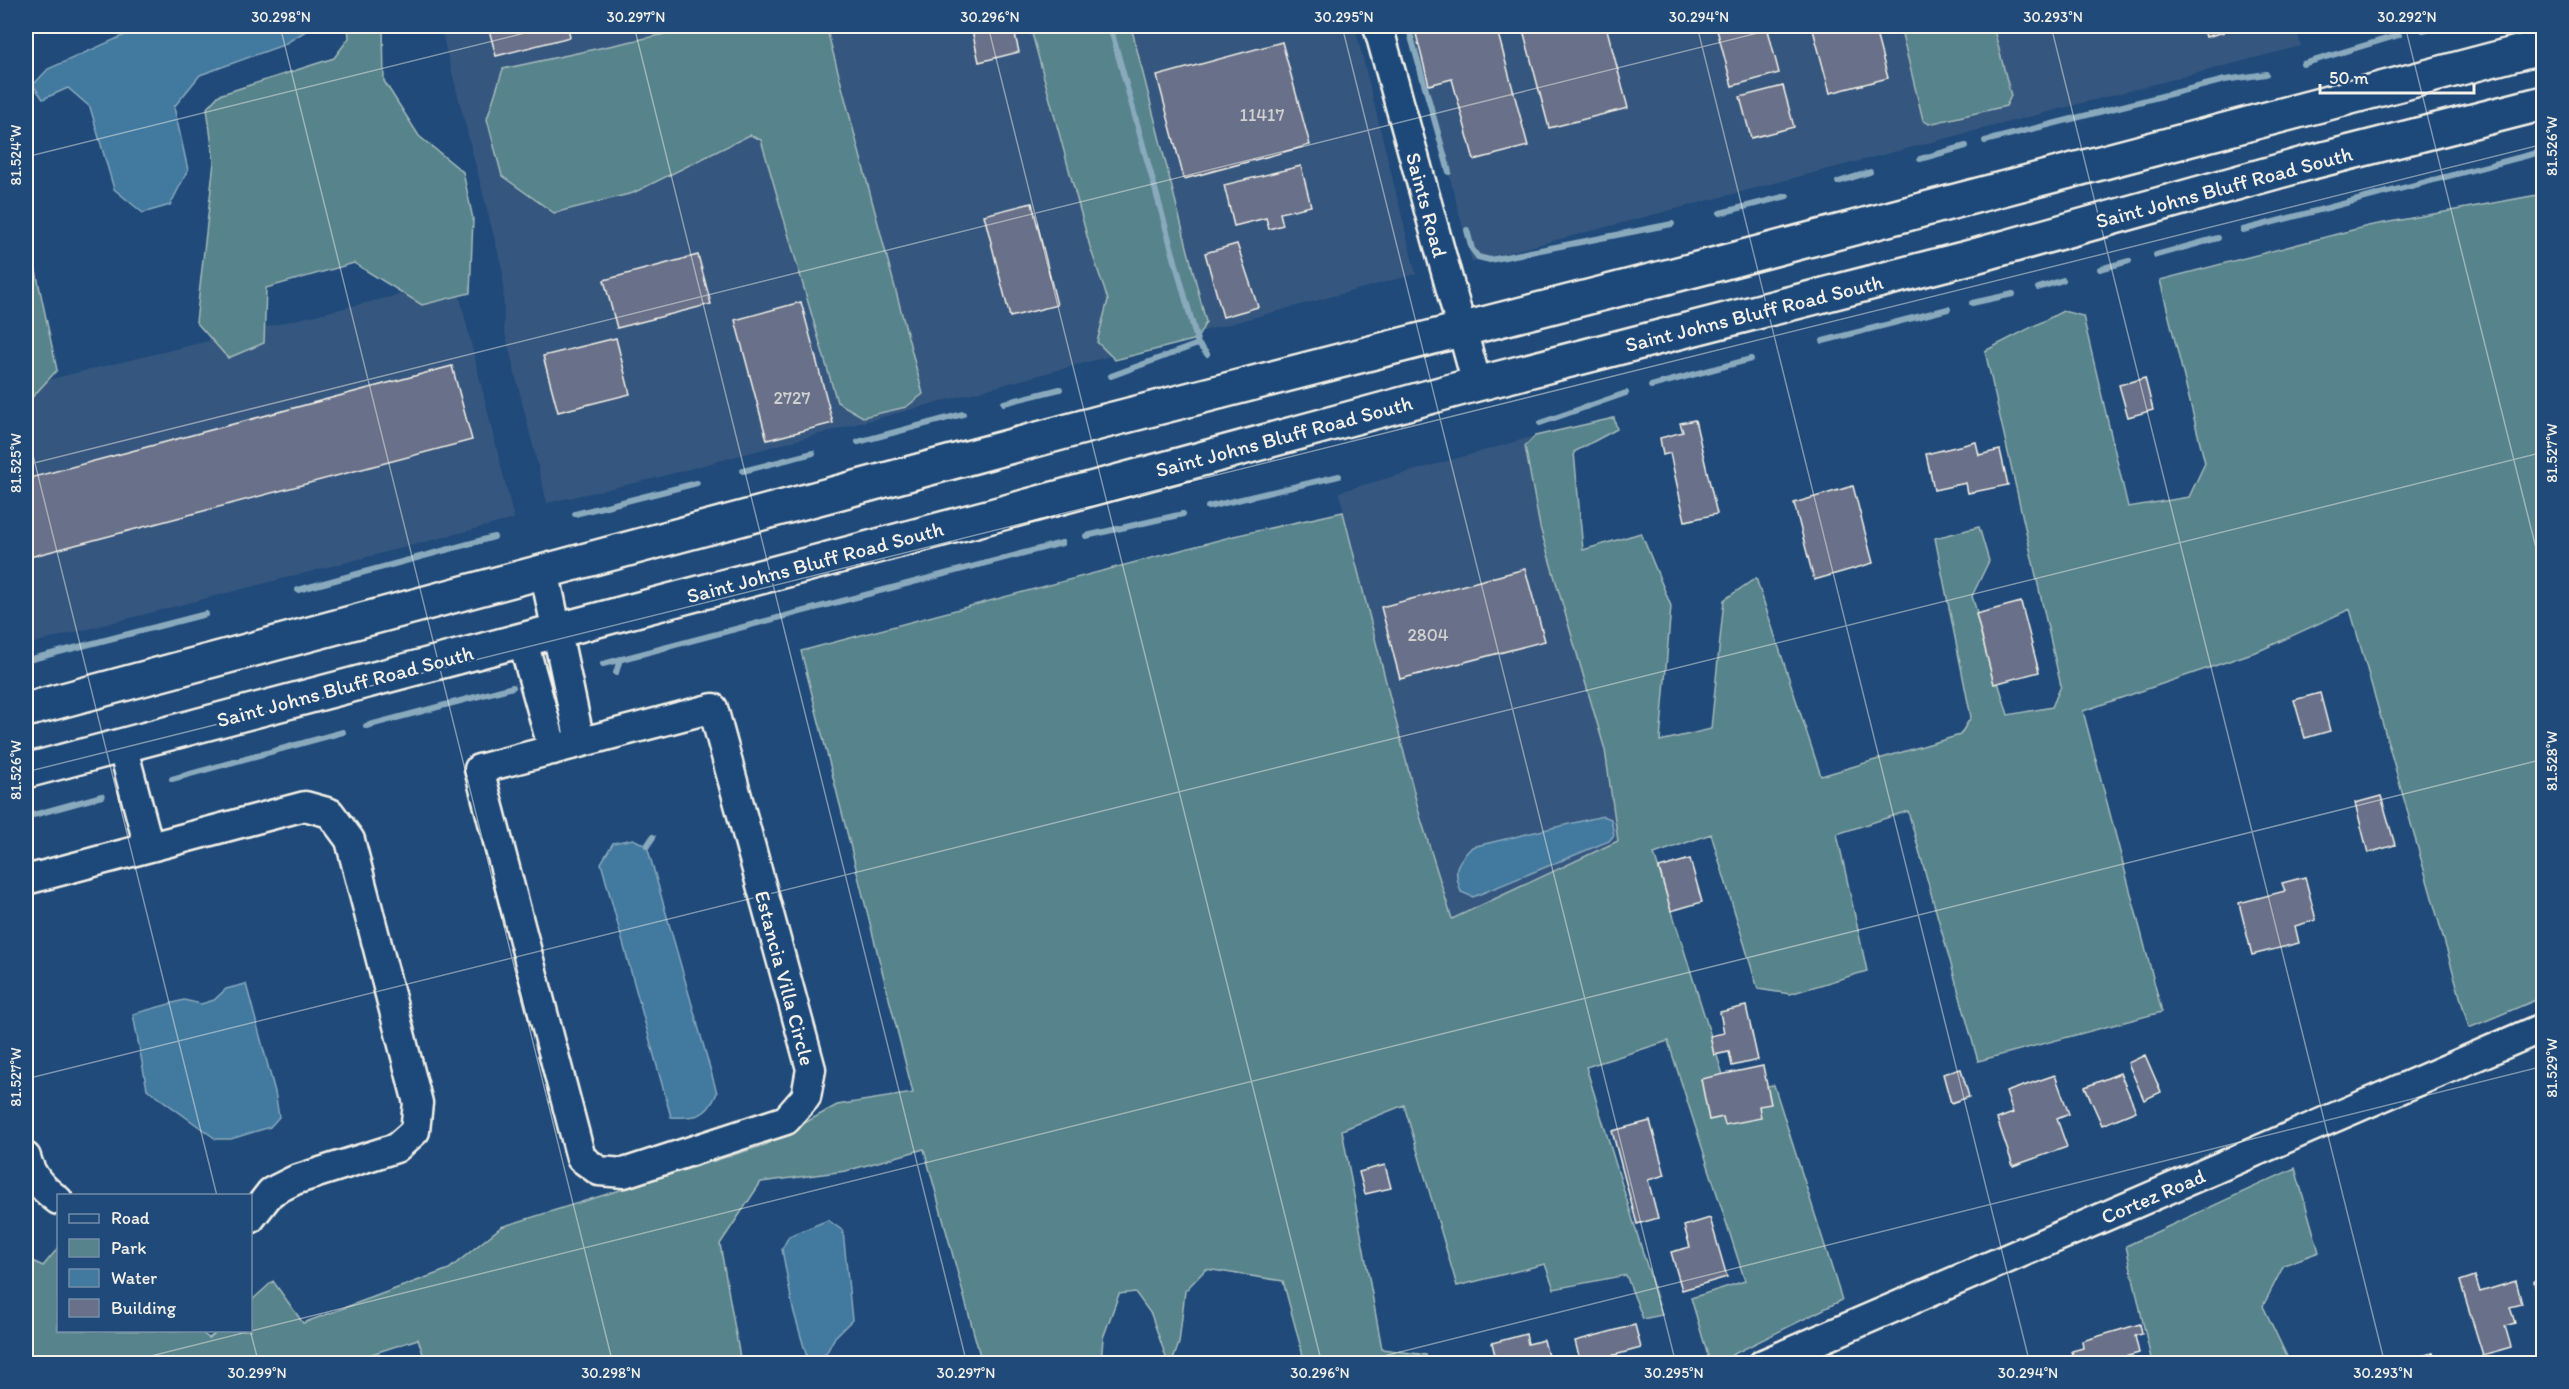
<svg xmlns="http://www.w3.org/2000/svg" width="2569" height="1389" viewBox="0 0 2569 1389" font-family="Itim,sans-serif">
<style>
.built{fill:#35567e}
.green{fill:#56838c;stroke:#a5baba;stroke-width:1.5}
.water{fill:#42799f;stroke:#89a9bc;stroke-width:1.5}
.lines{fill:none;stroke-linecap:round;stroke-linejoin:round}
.stream{stroke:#89a9bc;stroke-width:6}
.building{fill:#687189;stroke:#f4f1e8;stroke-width:1.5}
.minor-casing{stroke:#f4f1e8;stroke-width:33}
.major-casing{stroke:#f4f1e8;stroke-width:38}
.minor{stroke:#1f4a7a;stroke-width:28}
.major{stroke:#1f4a7a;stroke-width:33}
.ticks{fill:none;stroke:#f4f1e8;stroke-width:1.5;stroke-opacity:0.45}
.labels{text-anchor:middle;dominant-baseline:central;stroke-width:5;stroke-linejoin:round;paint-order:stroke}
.number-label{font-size:18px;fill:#d1d1d0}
.street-label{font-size:21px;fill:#f4f1e8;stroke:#1f4a7a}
.neatline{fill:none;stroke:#f4f1e8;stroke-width:2}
.ticks-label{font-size:15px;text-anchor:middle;fill:#f4f1e8}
</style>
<rect width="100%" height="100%" fill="#1f4a7a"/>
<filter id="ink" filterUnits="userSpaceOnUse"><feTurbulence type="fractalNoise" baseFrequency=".0167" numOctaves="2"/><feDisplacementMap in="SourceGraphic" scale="12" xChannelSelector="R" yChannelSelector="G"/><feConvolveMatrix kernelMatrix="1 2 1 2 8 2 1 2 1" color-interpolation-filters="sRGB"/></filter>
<g filter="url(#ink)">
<path class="built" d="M 440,26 L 1355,26 L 1416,274 L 652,479 L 547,503 L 504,329 L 503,272 Z
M 1410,26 L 2296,26 L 2301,46 L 1472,262 Z
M 456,281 L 514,519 L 26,645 L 26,385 Z
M 1535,436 L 1525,446 L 1540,527 L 1605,750 L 1618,841 L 1452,920 L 1420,816 L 1339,492 Z"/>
<path class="green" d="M 348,26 L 383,26 L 384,81 L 419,136 L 463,172 L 473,219 L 470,293 L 422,305 L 354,263 L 266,288 L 264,343 L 228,358 L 196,322 L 214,162 L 207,108 L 219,95 L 334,58 L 349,38 Z
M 702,26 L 826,26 L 923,394 L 906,407 L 863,417 L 837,402 L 761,140 L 750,135 L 633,193 L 554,213 L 502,176 L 487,119 L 503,69 Z
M 1030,26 L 1131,26 L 1206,322 L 1197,339 L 1115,360 L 1097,342 L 1108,300 L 1090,247 Z
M 1900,26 L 1993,26 L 2011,96 L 2006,106 L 1929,124 L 1923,120 Z
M 2543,194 L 2543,997 L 2469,1028 L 2350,609 L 2261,650 L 2083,711 L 2162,1012 L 1978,1061 L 1908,811 L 1837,834 L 1867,971 L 1790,994 L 1758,989 L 1711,834 L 1654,854 L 1728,1091 L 1774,1085 L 1842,1300 L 1716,1363 L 1710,1363 L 1691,1298 L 1745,1281 L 1668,1041 L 1586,1067 L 1662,1315 L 1643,1319 L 1626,1275 L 1554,1289 L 1545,1264 L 1457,1286 L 1404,1105 L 1342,1130 L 1382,1349 L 1426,1355 L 1428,1363 L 1305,1363 L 1283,1281 L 1206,1269 L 1185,1291 L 1179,1343 L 1172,1363 L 1168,1363 L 1151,1314 L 1135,1292 L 1119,1294 L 1103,1338 L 1101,1363 L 982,1363 L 924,1149 L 846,1171 L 761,1182 L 720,1244 L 741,1363 L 426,1363 L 418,1339 L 344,1363 L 26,1363 L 26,1258 L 43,1266 L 58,1248 L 58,1330 L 199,1331 L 209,1338 L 218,1331 L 250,1330 L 251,1301 L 273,1281 L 303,1323 L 449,1269 L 501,1227 L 765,1145 L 837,1105 L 913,1093 L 801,651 L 1234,536 L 1343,512 L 1420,816 L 1452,919 L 1618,841 L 1605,750 L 1540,527 L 1525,446 L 1535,436 L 1614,418 L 1617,429 L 1574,452 L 1583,550 L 1641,533 L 1671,606 L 1660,741 L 1711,729 L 1724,600 L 1756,578 L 1821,776 L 1960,735 L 1971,717 L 1935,538 L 1979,527 L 1989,561 L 1972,596 L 2008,715 L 2052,707 L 2061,686 L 1985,351 L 2063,311 L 2083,316 L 2128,507 L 2189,497 L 2205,463 L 2160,280 L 2368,226 Z
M 26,224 L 57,370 L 26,404 Z
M 2295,1168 L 2319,1252 L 2284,1265 L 2263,1306 L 2290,1363 L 2152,1363 L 2126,1246 Z"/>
<path class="water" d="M 145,26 L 314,26 L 283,45 L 200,75 L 174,107 L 188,170 L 170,205 L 143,213 L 114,189 L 90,107 L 68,88 L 43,99 L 33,85 L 48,69 Z
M 1603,816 L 1611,819 L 1614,835 L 1609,841 L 1473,897 L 1461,892 C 1453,869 1455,864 1472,847 Z
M 633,839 L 647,846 L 717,1093 C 707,1118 695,1118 671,1117 L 601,863 L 613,843 Z
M 246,984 L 275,1092 L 279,1117 L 270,1127 L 231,1139 L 216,1139 L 147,1089 L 133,1014 L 184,1000 L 201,1004 L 214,1000 L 226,989 Z
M 828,1220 L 843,1231 L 852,1320 L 835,1337 L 826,1354 L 808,1361 L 793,1309 L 782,1249 L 789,1236 Z"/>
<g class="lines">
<path class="stream" d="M 1110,26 L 1198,344
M 1408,26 L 1449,172
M 2423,30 L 2439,26
M 2303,64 L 2399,35
M 1985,141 L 2225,80 L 2266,74
M 1920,159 L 1966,146
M 1838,182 L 1870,172
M 1720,213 L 1787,196
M 1467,230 L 1472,249 L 1478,257 L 1490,260 L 1672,224
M 2243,230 L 2544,151
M 2156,255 L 2218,238
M 2100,269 L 2129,261
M 2038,288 L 2063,280
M 1972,303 L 2013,294
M 1823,341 L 1948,309
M 1111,376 L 1198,344 L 1207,354
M 1651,386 L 1751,359
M 1004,403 L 1060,389
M 1540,423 L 1626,393
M 858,442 L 963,414
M 743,471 L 813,453
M 1208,507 L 1339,476
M 575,514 L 697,483
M 1086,536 L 1183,514
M 298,590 L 494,537
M 28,660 L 206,614
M 603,664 L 1062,543
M 616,673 L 620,659
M 366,726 L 513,687
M 172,779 L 343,732
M 26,817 L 102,796
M 647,846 L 653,837"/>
</g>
<path class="building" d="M 488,26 L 568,26 L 570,37 L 496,56 Z
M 971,26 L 1013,26 L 1019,52 L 979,62 Z
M 1414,26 L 1496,26 L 1528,146 L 1474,160 L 1452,79 L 1429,85 Z
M 1522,26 L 1606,26 L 1628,108 L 1549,128 Z
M 1716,26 L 1767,26 L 1779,73 L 1732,86 Z
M 1812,26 L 1874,26 L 1888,78 L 1830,93 Z
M 2203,26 L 2222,26 L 2224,32 L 2206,37 Z
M 1282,42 L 1310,145 L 1184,179 L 1157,76 Z
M 1783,86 L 1794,127 L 1751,138 L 1740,97 Z
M 1301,166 L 1311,206 L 1280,213 L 1283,225 L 1269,229 L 1266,218 L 1234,226 L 1224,185 Z
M 1032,203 L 1057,305 L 1010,317 L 984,215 Z
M 1237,244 L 1258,307 L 1223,317 L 1205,253 Z
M 698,255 L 711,304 L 617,328 L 604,280 Z
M 801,302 L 833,423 L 767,440 L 735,320 Z
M 616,338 L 630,394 L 558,412 L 543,356 Z
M 452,366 L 472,440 L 26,558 L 26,479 Z
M 2145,378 L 2153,410 L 2128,417 L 2119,385 Z
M 1695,420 L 1717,514 L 1685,521 L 1670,453 L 1663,455 L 1660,438 L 1683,432 L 1680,423 Z
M 1976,442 L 1979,455 L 2000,450 L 2008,485 L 1968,493 L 1966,483 L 1934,490 L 1926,454 Z
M 1853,486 L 1873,563 L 1814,580 L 1794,503 Z
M 1525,569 L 1545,641 L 1400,679 L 1381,607 Z
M 2021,602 L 2039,672 L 1994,684 L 1976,614 Z
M 2320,693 L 2330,731 L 2305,738 L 2294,700 Z
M 2381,796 L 2395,845 L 2368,853 L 2355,803 Z
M 1690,859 L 1702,902 L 1671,911 L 1659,868 Z
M 2305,877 L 2316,920 L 2295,926 L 2299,943 L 2252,955 L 2239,903 L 2285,891 L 2282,883 Z
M 1746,1006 L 1758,1060 L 1732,1066 L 1729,1052 L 1714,1055 L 1710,1036 L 1724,1033 L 1720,1012 Z
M 2145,1055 L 2161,1092 L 2144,1100 L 2128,1063 Z
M 1763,1066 L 1771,1104 L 1759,1106 L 1761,1118 L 1725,1125 L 1723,1117 L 1709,1120 L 1701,1079 Z
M 1961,1069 L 1969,1097 L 1951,1103 L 1943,1074 Z
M 2120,1073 L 2136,1111 L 2102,1125 L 2085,1087 Z
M 2055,1075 L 2069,1114 L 2057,1119 L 2067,1147 L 2013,1166 L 1997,1119 L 2013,1113 L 2006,1092 Z
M 1650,1121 L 1665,1175 L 1648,1180 L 1658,1218 L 1637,1224 L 1612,1131 Z
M 1385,1165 L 1391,1188 L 1365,1194 L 1359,1172 Z
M 1710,1218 L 1727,1277 L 1682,1290 L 1671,1252 L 1690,1247 L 1684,1226 Z
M 2475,1276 L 2480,1292 L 2516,1281 L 2522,1304 L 2510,1307 L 2515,1323 L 2505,1326 L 2511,1347 L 2483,1355 L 2460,1281 Z
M 2544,1279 L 2544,1301 L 2539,1302 L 2534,1281 Z
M 2140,1324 L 2142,1334 L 2135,1336 L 2139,1353 L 2100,1364 L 2075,1364 L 2072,1351 L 2083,1348 L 2082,1341 Z
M 1635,1325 L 1641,1348 L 1581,1364 L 1575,1341 Z
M 1526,1334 L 1528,1344 L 1544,1340 L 1550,1364 L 1475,1364 L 1474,1360 L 1495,1355 L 1492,1343 Z
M 2433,1353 L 2436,1364 L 2388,1364 Z"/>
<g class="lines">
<g class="minor-casing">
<path id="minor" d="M 1378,26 L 1477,384
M 544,570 L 580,742
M 522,638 L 553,750
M 713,708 L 811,1069 L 806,1097 L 786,1120 L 624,1173 L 599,1171 L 581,1158 L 479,769 Z
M 122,745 L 149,847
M 26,880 L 305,806 L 330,813 L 350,840 L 418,1103 L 415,1131 L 396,1148 L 295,1180 L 271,1192 L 250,1219
M 26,1157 C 31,1177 42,1188 58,1200
M 1763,1364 L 2544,1027"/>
</g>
<g class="major-casing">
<path id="major" d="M 26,710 L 1098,423 L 1717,264 L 2544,46
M 26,771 L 995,515 L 1477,384 L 1971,257 L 2308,163 L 2544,103"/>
</g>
<use href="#minor" class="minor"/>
<use href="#major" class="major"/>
</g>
</g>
<path class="ticks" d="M 280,26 L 613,1364M 634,26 L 967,1364M 988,26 L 1322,1364M 1342,26 L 1676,1364M 1697,26 L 2030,1364M 2051,26 L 2385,1364M 2405,26 L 2544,580M 26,157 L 553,26M 26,427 L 217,1196M 26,465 L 1786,26M 26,772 L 2544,144M 26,1079 L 2544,452M 250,1330 L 259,1364M 119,1364 L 2544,759M 1352,1364 L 2544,1066"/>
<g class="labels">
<g class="number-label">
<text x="1262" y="115">11417</text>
<text x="792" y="398">2727</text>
<text x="1428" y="635">2804</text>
</g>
<g class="street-label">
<text transform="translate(2224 187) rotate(-15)">Saint Johns Bluff Road South</text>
<text transform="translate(1427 205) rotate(75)">Saints Road</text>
<text transform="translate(1754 313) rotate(-14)">Saint Johns Bluff Road South</text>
<text transform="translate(1284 436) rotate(-15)">Saint Johns Bluff Road South</text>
<text transform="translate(815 562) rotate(-15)">Saint Johns Bluff Road South</text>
<text transform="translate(345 686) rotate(-15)">Saint Johns Bluff Road South</text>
<text transform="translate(785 978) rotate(75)">Estancia Villa Circle</text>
<text transform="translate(2153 1196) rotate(-23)">Cortez Road</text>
</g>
</g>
<rect width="2569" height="1389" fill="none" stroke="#1f4a7a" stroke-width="66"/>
<rect x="57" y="1194" width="195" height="138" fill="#1f4a7a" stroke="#748da6" stroke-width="1.5"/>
<rect x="69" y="1214" width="30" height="9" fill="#1f4a7a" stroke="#748da6" stroke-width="1.5"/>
<text x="111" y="1224" font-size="18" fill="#f4f1e8">Road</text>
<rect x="69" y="1239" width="30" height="18" fill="#56838c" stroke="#748da6" stroke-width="1.5"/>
<text x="111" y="1254" font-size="18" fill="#f4f1e8">Park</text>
<rect x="69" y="1269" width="30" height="18" fill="#42799f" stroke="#748da6" stroke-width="1.5"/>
<text x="111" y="1284" font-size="18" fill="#f4f1e8">Water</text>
<rect x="69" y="1299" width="30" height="18" fill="#687189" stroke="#748da6" stroke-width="1.5"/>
<text x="111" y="1314" font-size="18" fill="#f4f1e8">Building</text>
<path d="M2320 84v9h154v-9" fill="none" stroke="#f4f1e8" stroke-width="3"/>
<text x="2329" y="84" font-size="18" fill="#f4f1e8" stroke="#1f4a7a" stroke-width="4.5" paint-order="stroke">50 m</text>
<rect x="33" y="33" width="2503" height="1323" class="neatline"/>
<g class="ticks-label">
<text x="281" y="22">30.298°N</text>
<text x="636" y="22">30.297°N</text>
<text x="990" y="22">30.296°N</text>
<text x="1344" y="22">30.295°N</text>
<text x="1699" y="22">30.294°N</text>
<text x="2053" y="22">30.293°N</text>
<text x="2407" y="22">30.292°N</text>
<text transform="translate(2552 146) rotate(-90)" y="5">81.526°W</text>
<text transform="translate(16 155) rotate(-90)" y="5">81.524°W</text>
<text transform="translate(2552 453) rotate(-90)" y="5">81.527°W</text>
<text transform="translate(16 463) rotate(-90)" y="5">81.525°W</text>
<text transform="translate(2552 761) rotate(-90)" y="5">81.528°W</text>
<text transform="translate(16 770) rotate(-90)" y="5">81.526°W</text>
<text transform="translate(2552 1068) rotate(-90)" y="5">81.529°W</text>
<text transform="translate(16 1077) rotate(-90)" y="5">81.527°W</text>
<text x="257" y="1378">30.299°N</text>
<text x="611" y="1378">30.298°N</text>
<text x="966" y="1378">30.297°N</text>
<text x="1320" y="1378">30.296°N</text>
<text x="1674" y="1378">30.295°N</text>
<text x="2028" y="1378">30.294°N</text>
<text x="2383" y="1378">30.293°N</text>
</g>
</svg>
